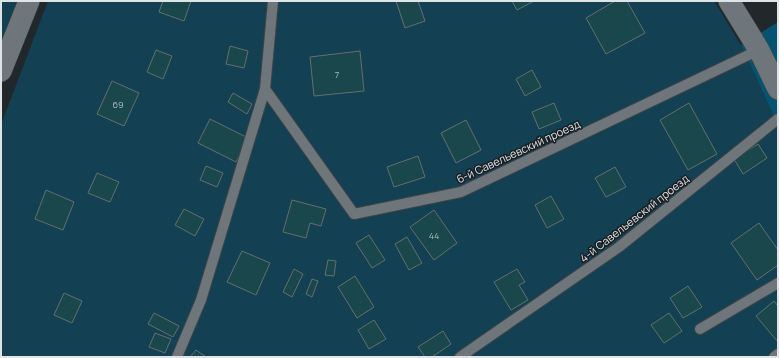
<svg xmlns="http://www.w3.org/2000/svg" width="779" height="358" viewBox="0 0 779 358" font-family="Manrope,sans-serif">
<style>
.green{fill:#144053}
.forest{fill:#045471}
.building{fill:#19474b;stroke:#656e6f}
.lines{fill:none;stroke-linecap:round;stroke-linejoin:round}
.lane-casing{stroke:#3e4446;stroke-width:12}
.street-casing{stroke:#3e4446;stroke-width:22}
.lane{stroke:#6e767b;stroke-width:10}
.street{stroke:#6e767b;stroke-width:21}
.labels{text-anchor:middle;dominant-baseline:central;stroke-width:3;stroke-linejoin:round;paint-order:stroke}
.number-label{font-size:9px;fill:#aebdbf}
.street-label{font-size:11px;fill:#dfe4e6;stroke:#181e22}
</style>
<rect width="100%" height="100%" fill="#21282c"/>
<path class="green" d="M 1,1 L 31,1 L 1,83 Z
M 48,1 L 714,1 L 741,45 L 778,125 L 778,357 L 1,357 L 1,125 Z"/>
<path class="forest" d="M 778,22 L 778,125 L 741,45 Z"/>
<path class="building" d="M 163,1 L 191,1 L 184,21 L 159,12 Z
M 396,1 L 418,1 L 425,21 L 405,28 Z
M 512,1 L 534,1 L 517,10 Z
M 615,1 L 627,1 L 645,33 L 606,54 L 586,18 Z
M 230,46 L 248,51 L 244,68 L 226,64 Z
M 156,50 L 172,56 L 163,79 L 147,72 Z
M 360,51 L 364,91 L 314,96 L 310,57 Z
M 532,70 L 541,87 L 525,96 L 516,79 Z
M 112,81 L 139,93 L 124,126 L 97,114 Z
M 233,93 L 252,104 L 247,114 L 228,102 Z
M 554,103 L 561,120 L 539,129 L 532,112 Z
M 689,103 L 717,154 L 688,170 L 660,120 Z
M 210,119 L 248,138 L 236,162 L 198,143 Z
M 466,120 L 481,150 L 456,163 L 441,133 Z
M 758,144 L 767,158 L 743,174 L 734,159 Z
M 418,156 L 425,177 L 394,187 L 387,167 Z
M 206,166 L 223,173 L 217,187 L 200,180 Z
M 615,167 L 626,187 L 606,197 L 595,178 Z
M 97,173 L 119,182 L 110,202 L 88,193 Z
M 46,190 L 74,202 L 63,230 L 35,219 Z
M 551,196 L 564,219 L 547,228 L 535,205 Z
M 292,200 L 326,209 L 321,226 L 310,223 L 306,238 L 283,232 Z
M 184,209 L 204,219 L 195,236 L 175,225 Z
M 434,210 L 457,243 L 434,260 L 410,227 Z
M 759,223 L 778,250 L 778,265 L 757,280 L 731,243 Z
M 369,235 L 385,260 L 372,268 L 356,243 Z
M 407,237 L 422,263 L 409,270 L 395,244 Z
M 242,251 L 270,263 L 256,295 L 227,282 Z
M 328,260 L 336,261 L 334,276 L 325,275 Z
M 294,269 L 303,274 L 292,297 L 283,292 Z
M 517,269 L 525,282 L 519,285 L 528,300 L 511,310 L 494,282 Z
M 355,276 L 374,307 L 357,318 L 338,287 Z
M 312,279 L 318,281 L 312,297 L 306,294 Z
M 688,286 L 702,307 L 683,318 L 670,298 Z
M 64,293 L 82,301 L 72,323 L 54,315 Z
M 774,301 L 778,306 L 778,342 L 756,316 Z
M 154,313 L 179,326 L 173,337 L 148,324 Z
M 669,313 L 682,331 L 664,343 L 651,325 Z
M 374,320 L 386,339 L 369,349 L 358,330 Z
M 443,331 L 451,344 L 432,357 L 425,357 L 418,347 Z
M 155,333 L 171,339 L 165,353 L 149,347 Z
M 196,350 L 206,357 L 190,357 Z"/>
<g class="lines">
<g class="lane-casing">
<path id="lane" d="M 273,1 L 265,89 L 354,214 L 461,192 L 759,50
M 700,329 L 778,283
M 177,357 L 201,300 L 265,89
M 460,357 L 619,247 L 778,119
M 774,357 L 778,354"/>
</g>
<g class="street-casing">
<path id="street" d="M 729,1 L 759,50 L 778,89
M 1,71 L 29,1"/>
</g>
<use href="#lane" class="lane"/>
<use href="#street" class="street"/>
</g>
<g class="labels">
<g class="number-label">
<text x="337" y="74">7</text>
<text x="118" y="104">69</text>
<text x="434" y="235">44</text>
</g>
<g class="street-label">
<text transform="translate(518 151) rotate(-25)">6-й Савельевский проезд</text>
<text transform="translate(634 218) rotate(-38)">4-й Савельевский проезд</text>
</g>
</g>
<rect width="779" height="358" fill="none" stroke="#dfe4e6" stroke-width="4"/>
</svg>
